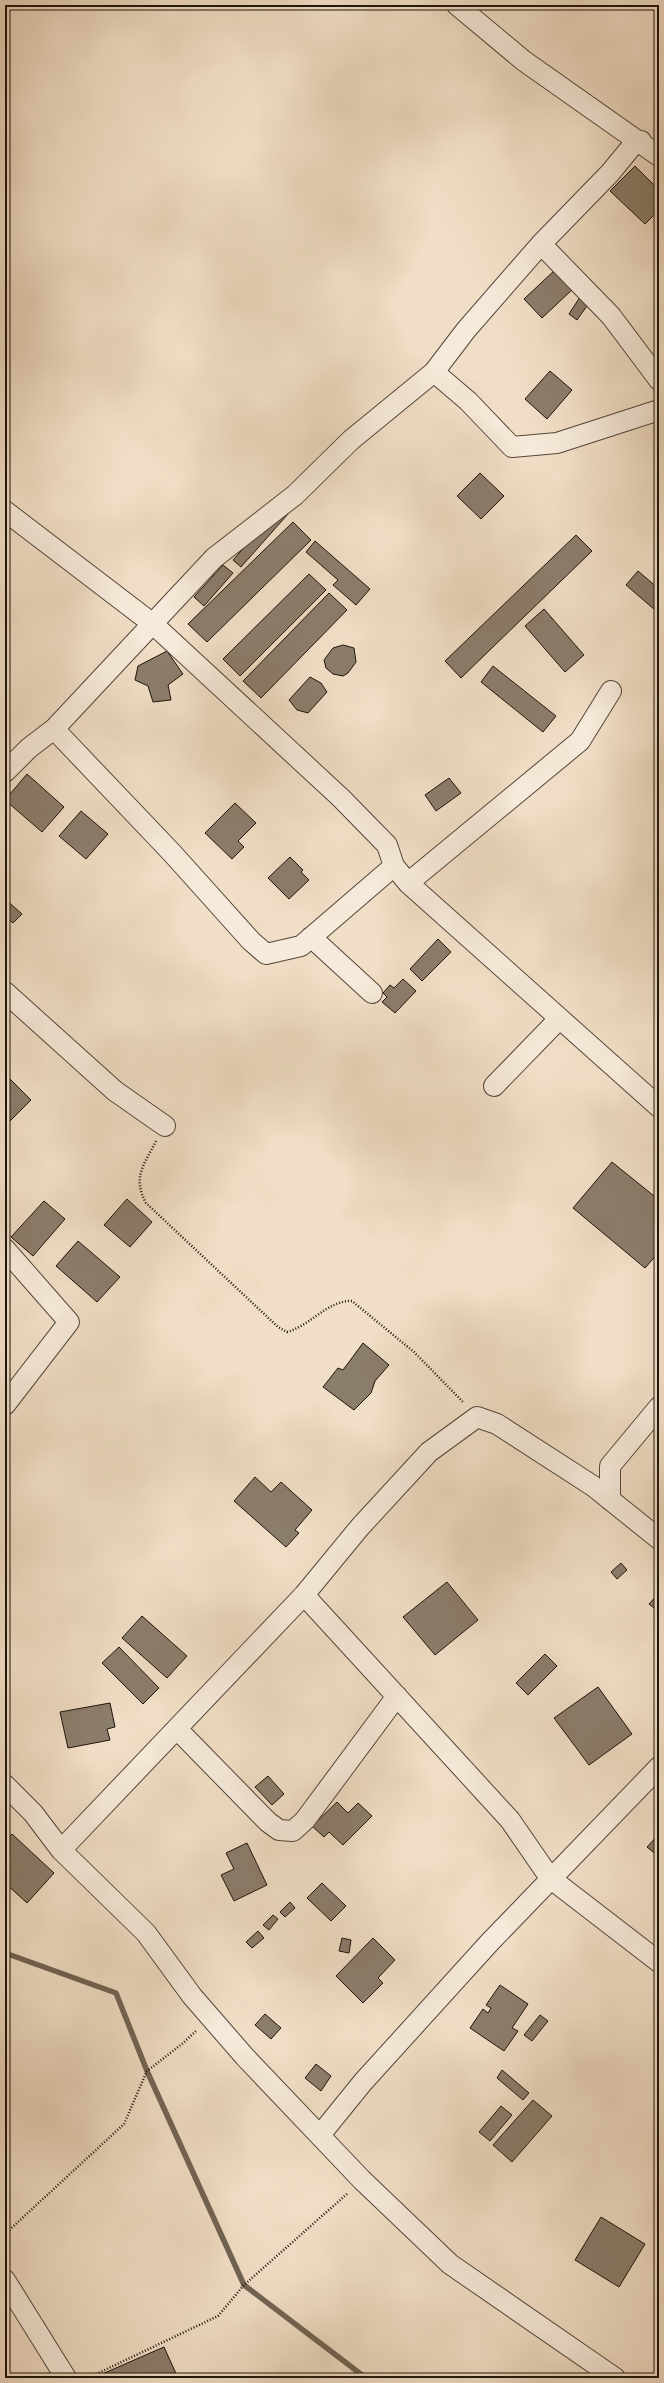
<svg xmlns="http://www.w3.org/2000/svg" width="664" height="2383" viewBox="0 0 664 2383" font-family="Cardo,serif">
<style>
.lines{fill:none;stroke-linecap:round;stroke-linejoin:round}
.stream{stroke:#716454;stroke-width:5.5}
.building{fill:#8b7d6c;stroke:#1d140a}
.minor-casing{stroke:#524639;stroke-width:22}
.path{stroke:#1d140a;stroke-width:2.5;stroke-dasharray:1 2;stroke-linecap:butt}
.minor{stroke:#f6eada;stroke-width:20}
</style>
<rect width="100%" height="100%" fill="#f1dec6"/>
<filter id="stains"><feTurbulence type="fractalNoise" baseFrequency=".005" numOctaves="4"/><feColorMatrix values="0 0 0 0 .2 0 0 0 0 .09 0 0 0 0 .02 0 0 0 .5 -.17"/></filter>
<radialGradient id="worn" r=".72"><stop offset=".6" stop-color="#630" stop-opacity="0"/><stop offset="1" stop-color="#630" stop-opacity=".3"/></radialGradient>
<g class="lines">
<path class="stream" d="M 5,1953 L 116,1993 L 147,2071 L 244,2285 L 366,2378"/>
</g>
<path class="building" d="M 635,166 L 659,190 L 659,210 L 645,224 L 610,191 Z
M 556,269 L 574,288 L 542,318 L 524,299 Z
M 580,297 L 589,303 L 577,320 L 569,314 Z
M 550,371 L 572,390 L 547,419 L 525,399 Z
M 480,473 L 504,496 L 481,519 L 457,496 Z
M 280,507 L 288,514 L 241,567 L 233,560 Z
M 293,522 L 311,540 L 207,642 L 188,624 Z
M 576,535 L 592,551 L 461,678 L 445,661 Z
M 315,541 L 370,589 L 356,605 L 333,585 L 338,580 L 306,552 Z
M 223,565 L 233,573 L 204,606 L 194,597 Z
M 638,571 L 659,589 L 659,605 L 655,610 L 626,585 Z
M 309,574 L 326,590 L 240,676 L 223,659 Z
M 329,593 L 347,610 L 261,698 L 243,681 Z
M 544,609 L 584,655 L 565,672 L 525,626 Z
M 343,645 L 354,648 L 356,662 L 348,673 L 343,676 L 333,674 L 326,668 L 324,660 L 333,648 Z
M 167,651 L 183,674 L 168,685 L 171,700 L 153,702 L 148,686 L 135,680 L 138,666 Z
M 493,666 L 556,716 L 543,732 L 481,682 Z
M 310,677 L 321,683 L 327,692 L 308,713 L 297,710 L 289,700 Z
M 27,774 L 64,807 L 42,832 L 5,800 Z
M 449,778 L 461,793 L 436,811 L 425,795 Z
M 235,803 L 256,823 L 238,841 L 244,847 L 232,859 L 205,833 Z
M 81,811 L 108,834 L 86,859 L 59,836 Z
M 290,857 L 303,870 L 301,872 L 309,880 L 289,899 L 268,878 Z
M 5,899 L 22,914 L 13,923 L 5,916 Z
M 438,939 L 451,952 L 422,981 L 410,969 Z
M 403,979 L 416,991 L 395,1013 L 382,1002 L 387,997 L 383,993 L 390,985 L 394,988 Z
M 5,1074 L 31,1100 L 6,1125 L 5,1124 Z
M 612,1162 L 659,1200 L 659,1252 L 645,1268 L 573,1208 Z
M 127,1199 L 152,1222 L 130,1247 L 104,1225 Z
M 44,1201 L 65,1219 L 33,1256 L 11,1237 Z
M 78,1241 L 120,1277 L 97,1302 L 56,1266 Z
M 659,1278 L 659,1288 L 654,1284 Z
M 363,1343 L 389,1365 L 375,1381 L 371,1393 L 354,1410 L 323,1387 L 338,1368 L 343,1370 Z
M 255,1477 L 271,1492 L 281,1482 L 312,1510 L 295,1530 L 299,1533 L 286,1547 L 234,1501 Z
M 659,1478 L 659,1492 L 656,1492 Z
M 621,1563 L 627,1570 L 617,1579 L 611,1572 Z
M 447,1582 L 478,1620 L 435,1655 L 403,1617 Z
M 659,1593 L 659,1612 L 649,1604 Z
M 142,1616 L 187,1656 L 167,1678 L 122,1638 Z
M 119,1647 L 159,1688 L 143,1704 L 102,1663 Z
M 545,1654 L 557,1666 L 528,1695 L 516,1683 Z
M 598,1687 L 632,1734 L 589,1765 L 554,1718 Z
M 110,1703 L 115,1727 L 107,1729 L 110,1740 L 68,1748 L 60,1712 Z
M 268,1776 L 284,1794 L 272,1805 L 255,1787 Z
M 337,1802 L 348,1813 L 358,1803 L 372,1816 L 343,1845 L 329,1832 L 324,1837 L 312,1826 Z
M 12,1834 L 54,1873 L 27,1903 L 5,1883 L 5,1841 Z
M 659,1834 L 659,1857 L 647,1847 Z
M 247,1843 L 267,1885 L 234,1901 L 221,1875 L 234,1869 L 226,1853 Z
M 322,1883 L 346,1906 L 331,1921 L 307,1898 Z
M 290,1902 L 295,1908 L 285,1917 L 280,1912 Z
M 273,1915 L 278,1919 L 269,1930 L 263,1925 Z
M 258,1931 L 264,1938 L 252,1948 L 246,1942 Z
M 342,1938 L 351,1940 L 349,1953 L 339,1951 Z
M 373,1938 L 395,1960 L 378,1978 L 383,1983 L 363,2003 L 336,1976 Z
M 500,1985 L 528,2004 L 512,2028 L 518,2031 L 504,2051 L 470,2028 L 483,2009 L 488,2013 L 491,2008 L 486,2005 Z
M 265,2014 L 281,2028 L 271,2039 L 255,2025 Z
M 540,2015 L 548,2021 L 532,2041 L 524,2035 Z
M 316,2064 L 331,2076 L 321,2091 L 305,2078 Z
M 502,2070 L 529,2093 L 523,2100 L 497,2078 Z
M 533,2100 L 552,2116 L 512,2162 L 493,2145 Z
M 501,2106 L 512,2115 L 490,2141 L 479,2132 Z
M 601,2217 L 645,2244 L 619,2287 L 575,2260 Z
M 164,2347 L 178,2378 L 93,2378 Z"/>
<g class="lines">
<g class="minor-casing">
<path id="minor" d="M 457,5 L 524,61 L 659,156
M 541,244 L 611,316 L 659,380
M 434,372 L 468,401 L 512,447 L 557,443 L 659,410
M 5,511 L 153,624 L 341,798 L 387,845 L 394,866 L 408,883 L 659,1107
M 54,729 L 173,854 L 251,941 L 266,954 L 301,946 L 394,866
M 5,772 L 29,748 L 54,729 L 214,558 L 295,495 L 351,440 L 434,372 L 466,330 L 541,244 L 610,173 L 633,145 L 641,141
M 408,883 L 580,741 L 611,691
M 311,937 L 372,993
M 5,992 L 115,1091 L 165,1126
M 494,1086 L 559,1019
M 5,1249 L 69,1322 L 5,1405
M 610,1500 L 610,1466 L 659,1407
M 304,1595 L 510,1820 L 550,1878 L 659,1962
M 177,1729 L 268,1822 L 279,1830 L 293,1831 L 305,1820 L 397,1696
M 5,1785 L 33,1813 L 61,1850 L 146,1933 L 192,1996 L 245,2057 L 362,2180 L 450,2264 L 615,2378
M 61,1850 L 304,1595 L 360,1527 L 429,1452 L 477,1417 L 497,1424 L 593,1486 L 659,1539
M 320,2135 L 363,2082 L 490,1942 L 659,1767
M 5,2280 L 66,2378"/>
</g>
<path class="path" d="M 156,1141 C 144,1165 132,1177 146,1203 L 278,1327 L 287,1332 C 310,1326 328,1300 352,1301 L 414,1352 L 464,1403
M 5,2234 L 124,2124 L 147,2071 L 182,2044 L 197,2030
M 88,2378 L 218,2316 L 244,2285 L 348,2193"/>
<use href="#minor" class="minor"/>
</g>
<rect width="664" height="2383" fill="none" stroke="#f1dec6" stroke-width="20"/>
<rect x="6" y="6" width="652" height="2371" fill="none" stroke="#1d140a" stroke-width="2"/>
<rect x="10" y="10" width="644" height="2363" fill="none" stroke="#1d140a"/>
<rect width="100%" height="100%" filter="url(#stains)"/>
<rect width="100%" height="100%" fill="url(#worn)"/>
</svg>
